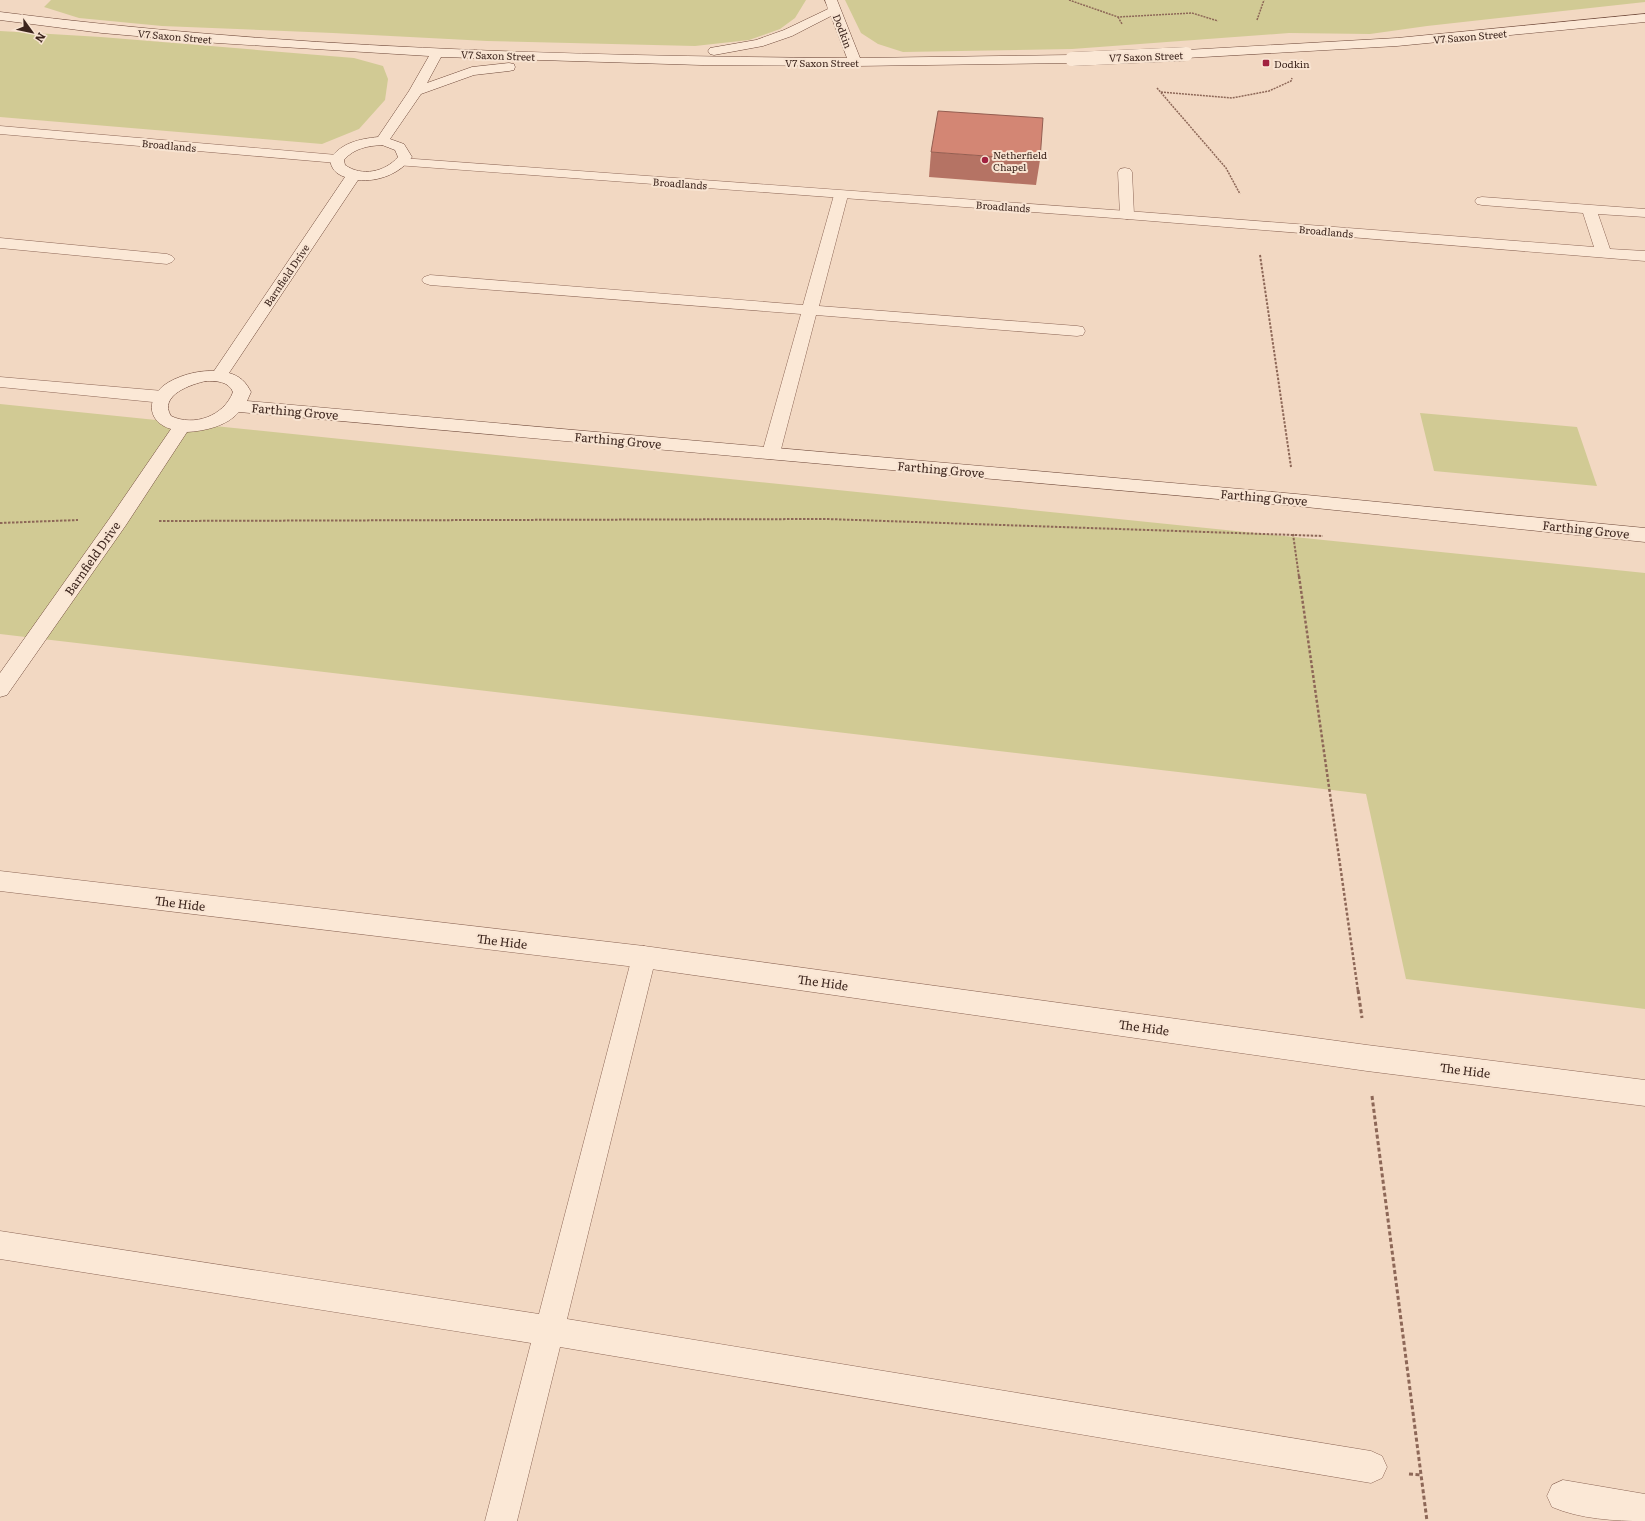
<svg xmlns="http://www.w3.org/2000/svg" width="1645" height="1521" viewBox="0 0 1645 1521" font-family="Literata,serif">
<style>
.green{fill:#d1ca94}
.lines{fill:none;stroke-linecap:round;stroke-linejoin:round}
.lane-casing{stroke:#8d6757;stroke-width:1}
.street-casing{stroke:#8d6757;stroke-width:1}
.secondary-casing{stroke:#6f493a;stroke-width:1}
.path-far3{stroke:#8d6757;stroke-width:1.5;stroke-dasharray:2 1;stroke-linecap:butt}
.path-far2{stroke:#8d6757;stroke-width:2;stroke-dasharray:2.5 1.5;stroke-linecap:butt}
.path-far1{stroke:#8d6757;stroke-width:2.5;stroke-dasharray:3 2;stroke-linecap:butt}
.path{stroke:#8d6757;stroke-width:3;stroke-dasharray:4 2.5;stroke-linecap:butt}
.lane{fill:#fbe8d6;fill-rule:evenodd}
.street{fill:#fbe8d6;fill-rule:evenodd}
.secondary{fill:#fbe8d6;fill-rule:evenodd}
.secondary-bridge-casing{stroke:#6f493a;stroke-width:14;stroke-linecap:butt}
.secondary-bridge{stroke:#fbe8d6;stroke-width:14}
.wall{fill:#b57364}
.building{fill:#d38674;stroke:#945e51}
.poi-dot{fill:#a12240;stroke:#f8e4d2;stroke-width:1.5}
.labels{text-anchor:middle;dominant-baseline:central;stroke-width:4;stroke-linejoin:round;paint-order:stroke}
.far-street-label{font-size:10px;fill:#3c251d;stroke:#f8e4d2}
.far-poi-label{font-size:10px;fill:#3c251d;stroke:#f8e4d2;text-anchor:start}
.street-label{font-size:12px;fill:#3c251d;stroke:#f8e4d2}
</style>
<rect width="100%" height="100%" fill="#f2d8c2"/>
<path class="green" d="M 51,0 L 806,0 L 795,18 L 780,29 L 749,40 L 695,46 L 487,41 L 333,33 L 162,26 L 79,18 L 44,7 Z
M 845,0 L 1645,0 L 1645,2 L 1427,26 L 1370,34 L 1289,33 L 1072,49 L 903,52 L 878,44 L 861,33 Z
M 0,31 L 101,37 L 354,58 L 383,66 L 388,79 L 385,100 L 359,129 L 322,144 L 0,117 Z
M 0,404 L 1645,573 L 1645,1009 L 1406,979 L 1366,794 L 0,634 Z
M 1420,413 L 1577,427 L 1597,486 L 1434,471 Z"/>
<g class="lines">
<g class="lane-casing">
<path id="lane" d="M 1125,168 L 1130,169 L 1132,172 L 1134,215 L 1132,218 L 1127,219 L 1122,218 L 1120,215 L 1118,172 L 1120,169 Z
M 841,191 L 846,192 L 848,195 L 819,306 L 1077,326 L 1083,327 L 1085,331 L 1083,335 L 1077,336 L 816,315 L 780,453 L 777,457 L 771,459 L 765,457 L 762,453 L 801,314 L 430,285 L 424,283 L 422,280 L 424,277 L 430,275 L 803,305 L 834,195 L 836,192 Z
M 0,238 L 167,254 L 172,256 L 175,259 L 172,262 L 167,264 L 0,248 Z
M 644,946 L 653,949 L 656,957 L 567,1319 L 1371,1451 L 1382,1456 L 1387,1467 L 1382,1478 L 1371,1483 L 560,1347 L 517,1521 L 485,1521 L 531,1343 L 0,1259 L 0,1231 L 539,1314 L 632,957 L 635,949 Z
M 1563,1480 L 1645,1494 L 1645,1521 C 1614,1521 1580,1519 1552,1507 L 1547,1496 L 1552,1485 Z"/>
</g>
<g class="street-casing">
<path id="street" d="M 0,126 L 337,155 L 342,156 L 344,159 L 342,162 L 337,163 L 0,134 Z
M 401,158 L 1127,211 L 1594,247 L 1583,213 L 1482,205 L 1477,204 L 1475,201 L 1477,198 L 1482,197 L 1645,209 L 1645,217 L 1598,214 L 1610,249 L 1645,251 L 1645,261 L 1127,219 L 396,165 L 394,162 L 396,159 Z
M 0,377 L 163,391 L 169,393 L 172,397 L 169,401 L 163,403 L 0,387 Z
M 0,871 L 644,946 L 1367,1045 L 1645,1080 L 1645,1106 L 1367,1071 L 644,968 L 0,891 Z"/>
</g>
<g class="secondary-casing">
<path id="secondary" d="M 825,0 L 837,0 L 860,58 L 1072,55 L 1076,56 L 1078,59 L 1076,62 L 1072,63 L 855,66 L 701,65 L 441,57 L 427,83 L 472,67 L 509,63 L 514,64 L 515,67 L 514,70 L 509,71 L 474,75 L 421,94 L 390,139 L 404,144 L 412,157 C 400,174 378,182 358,180 L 229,373 C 240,376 246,382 251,392 L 247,401 L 1296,494 L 1645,528 L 1645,542 L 1296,506 L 239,412 C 227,426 205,431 187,432 L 126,525 L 7,695 L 0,697 L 0,673 L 112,515 L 171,429 C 148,422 146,401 163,386 C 176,376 198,370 214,371 L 345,177 C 336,174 331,169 330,159 C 341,143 359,139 378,137 L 409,91 L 429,56 L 217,43 L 102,33 L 0,20 L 0,12 C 281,48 564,56 847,58 L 831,16 L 792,36 L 763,46 L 714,55 L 710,54 L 708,51 L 710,48 L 756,40 L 784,30 L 828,9 ZM 382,145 L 395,150 L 398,157 C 385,172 362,177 345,165 L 344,160 C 354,148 368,146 382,145 ZM 206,381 C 217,381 228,381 233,392 C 224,416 194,427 171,416 C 158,395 192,384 206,381 Z
M 1645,14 L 1645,22 L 1397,46 L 1186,58 L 1182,57 L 1180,54 L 1182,51 L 1186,50 L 1397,38 Z"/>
</g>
<path class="path-far3" d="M 1069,0 L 1118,17 L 1192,13 L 1218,21
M 1118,17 L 1122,24
M 1257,20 L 1264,0
M 1157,88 L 1226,168 L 1240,194
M 1161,92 L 1232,98 L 1269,91 L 1291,81 L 1292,78"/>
<path class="path-far2" d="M 1260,255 L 1291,467
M 159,521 L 827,519 L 1323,536
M 0,523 L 78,520
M 1293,534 L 1299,577"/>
<path class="path-far1" d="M 1299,576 L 1358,991"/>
<path class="path" d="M 1358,990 L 1362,1018
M 1372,1096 L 1427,1521
M 1409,1474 L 1421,1475"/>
<use href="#lane" class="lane"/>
<use href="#street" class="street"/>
<use href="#secondary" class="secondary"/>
<g class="secondary-bridge-casing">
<path id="secondary-bridge" d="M 1072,59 L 1186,54"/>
</g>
<use href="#secondary-bridge" class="secondary-bridge"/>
</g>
<path class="wall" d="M 931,152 L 1040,160 L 1036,185 L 929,177 Z"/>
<path class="building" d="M 938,111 L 1043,118 L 1040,160 L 931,152 Z"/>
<g class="poi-dot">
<rect x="1262" y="59" width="8" height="8" rx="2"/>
<circle cx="985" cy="160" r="4"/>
</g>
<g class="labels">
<g class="far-street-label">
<text transform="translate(843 31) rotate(69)">Dodkin</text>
<text transform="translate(175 36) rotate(5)">V7 Saxon Street</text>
<text transform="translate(1470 36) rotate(-5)">V7 Saxon Street</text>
<text transform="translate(498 55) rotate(2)">V7 Saxon Street</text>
<text transform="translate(1146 56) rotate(-2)">V7 Saxon Street</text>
<text x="822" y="62">V7 Saxon Street</text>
<text transform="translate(169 145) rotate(5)">Broadlands</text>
<text transform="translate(680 183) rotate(4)">Broadlands</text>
<text transform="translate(1003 206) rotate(4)">Broadlands</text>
<text transform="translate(1326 231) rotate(5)">Broadlands</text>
<text transform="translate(286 275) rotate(-56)">Barnfield Drive</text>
</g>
<g class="far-poi-label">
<text x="1274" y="63">Dodkin</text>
<text x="993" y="154">Netherfield<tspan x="993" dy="12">Chapel</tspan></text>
</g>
<g class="street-label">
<text transform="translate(295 411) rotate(5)">Farthing Grove</text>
<text transform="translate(618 440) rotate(5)">Farthing Grove</text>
<text transform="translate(941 469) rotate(5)">Farthing Grove</text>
<text transform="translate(1264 497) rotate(5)">Farthing Grove</text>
<text transform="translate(1586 529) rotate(6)">Farthing Grove</text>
<text transform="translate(92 558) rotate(-55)">Barnfield Drive</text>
<text transform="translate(180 903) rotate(7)">The Hide</text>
<text transform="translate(502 941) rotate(7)">The Hide</text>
<text transform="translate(823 982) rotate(8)">The Hide</text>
<text transform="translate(1144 1027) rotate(8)">The Hide</text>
<text transform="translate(1465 1070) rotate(7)">The Hide</text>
</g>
</g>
<g transform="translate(32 32) rotate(123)" stroke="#f8e4d2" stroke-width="3" paint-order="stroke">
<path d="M0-3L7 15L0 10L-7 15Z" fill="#3c251d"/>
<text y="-6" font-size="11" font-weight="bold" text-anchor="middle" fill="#3c251d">N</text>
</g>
</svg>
